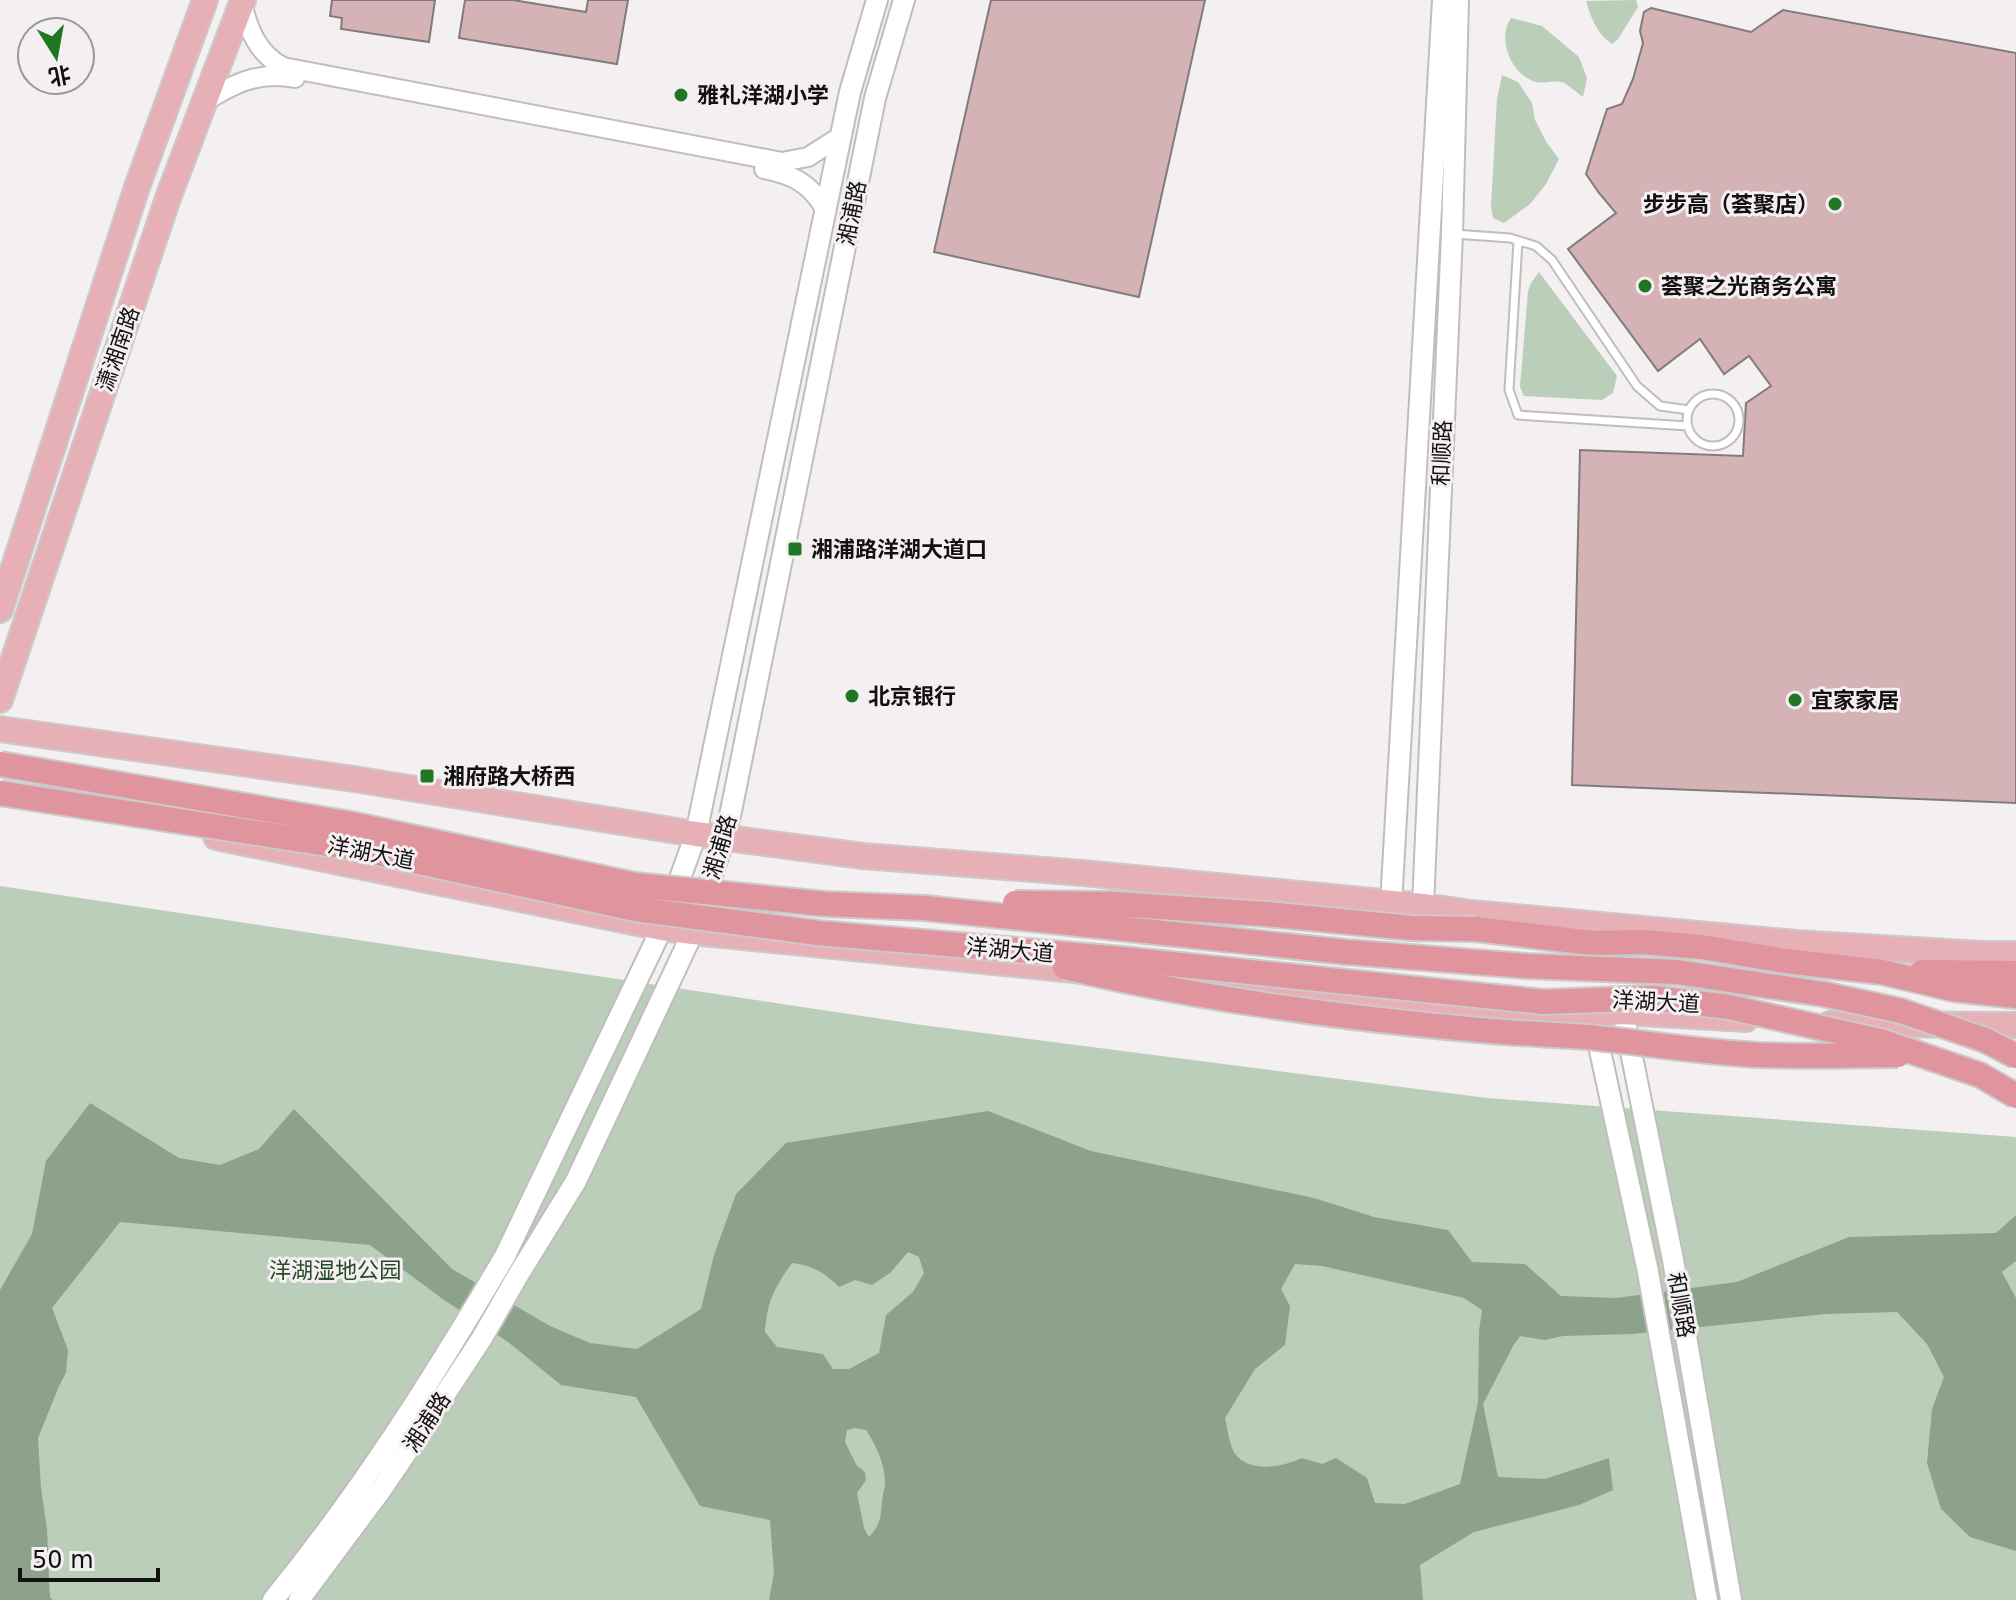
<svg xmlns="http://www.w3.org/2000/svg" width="2016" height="1600" viewBox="0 0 2016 1600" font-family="'DejaVu Sans','Noto Sans SC',sans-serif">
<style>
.green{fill:#bbceb9}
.water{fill:#8ca28b;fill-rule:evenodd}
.building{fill:#d5b2b5;stroke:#807c7c;stroke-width:2}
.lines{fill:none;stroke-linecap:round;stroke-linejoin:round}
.service-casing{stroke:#c1bdbd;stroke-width:11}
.tertiary-casing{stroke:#c1bdbd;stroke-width:22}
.secondary-casing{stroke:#c1bdbd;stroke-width:24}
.primary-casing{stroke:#cbcaca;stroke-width:28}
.trunk-casing{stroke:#cbcaca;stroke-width:28}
.service{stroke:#fff;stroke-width:7}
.tertiary{stroke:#fff;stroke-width:18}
.secondary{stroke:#fff;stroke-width:20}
.primary{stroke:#e7afb6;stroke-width:24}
.trunk{stroke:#df949e;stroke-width:24}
.trunk-bridge-casing{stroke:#cbcaca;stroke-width:28;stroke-linecap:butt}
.trunk-bridge{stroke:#df949e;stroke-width:24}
.poi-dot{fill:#1f7724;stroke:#f4eff0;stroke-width:3}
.labels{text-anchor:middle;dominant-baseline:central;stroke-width:6;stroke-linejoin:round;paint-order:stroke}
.poi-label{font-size:22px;font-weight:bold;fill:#121010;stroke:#f4eff0;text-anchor:start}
.street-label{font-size:22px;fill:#121010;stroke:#f4eff0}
.park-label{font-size:22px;fill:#274a27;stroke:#f4eff0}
</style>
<rect width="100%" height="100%" fill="#f4eff0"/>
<path class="green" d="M 1636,0 L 1638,7 L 1618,39 L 1612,44 C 1597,34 1591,18 1586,1 Z
M 1511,18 L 1542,26 L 1579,57 L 1587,78 L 1583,97 C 1577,93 1569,85 1562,82 C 1554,80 1544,84 1536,82 C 1512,76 1496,39 1511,18 Z
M 1502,75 L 1518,82 L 1532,103 L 1535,120 L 1547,143 L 1559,159 L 1546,184 L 1530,204 L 1504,223 L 1493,218 L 1491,207 L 1497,99 Z
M 1539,272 L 1617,376 L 1613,393 L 1602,400 L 1524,396 L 1520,387 L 1528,291 L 1531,283 Z
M 0,886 L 922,1025 L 1487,1098 L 2016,1137 L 2016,1600 L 0,1600 Z"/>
<path class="water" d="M 90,1103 L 179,1158 L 220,1165 L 259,1149 L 294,1109 L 452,1269 L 550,1326 L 590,1343 L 637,1349 L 701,1309 L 714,1255 L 736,1194 L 786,1143 L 988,1111 L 1091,1151 L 1314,1198 L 1374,1217 L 1448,1230 L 1472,1262 L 1525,1264 L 1561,1296 L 1616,1298 L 1737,1282 L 1849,1237 L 1996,1233 L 2016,1215 L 2016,1261 L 2002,1272 L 2016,1298 L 2016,1551 L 1970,1537 L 1941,1509 L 1927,1463 L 1932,1409 L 1944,1377 L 1927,1344 L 1897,1312 L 1826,1314 L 1632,1334 L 1563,1336 L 1545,1340 L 1520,1336 L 1513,1346 L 1483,1404 L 1498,1477 L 1545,1479 L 1609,1458 L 1613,1490 L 1579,1505 L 1474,1532 L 1420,1565 L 1423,1600 L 769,1600 L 774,1573 L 770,1520 L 700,1506 L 636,1397 L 561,1385 L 508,1342 L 444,1300 L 370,1245 L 120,1222 L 52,1308 L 68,1350 L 66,1373 L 59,1386 L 38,1438 L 41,1488 L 47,1529 L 49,1578 L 50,1597 L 53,1600 L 0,1600 L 0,1290 L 32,1234 L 46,1161 ZM 908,1252 L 919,1257 L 924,1273 L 913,1292 L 886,1315 L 879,1353 L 849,1369 L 833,1369 L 823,1354 L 777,1347 L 765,1332 C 767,1302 774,1288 792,1263 C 812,1265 825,1273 839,1287 L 855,1280 L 872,1285 L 890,1273 ZM 1295,1264 L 1322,1266 L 1464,1298 L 1482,1310 L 1479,1331 L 1478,1402 L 1460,1484 L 1405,1504 L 1375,1503 L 1367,1478 L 1336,1458 L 1322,1464 L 1302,1458 C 1283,1467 1251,1473 1236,1455 C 1230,1448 1227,1427 1225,1418 L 1255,1369 L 1285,1345 L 1290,1306 L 1281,1289 ZM 855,1428 L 866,1430 C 876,1445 885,1464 885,1483 C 885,1489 882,1496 882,1502 C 881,1516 880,1526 869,1537 L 864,1528 L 857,1493 L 866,1480 L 865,1472 L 857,1466 L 845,1442 L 847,1430 Z"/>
<path class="building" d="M 332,0 L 435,0 L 429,42 L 341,29 L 342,18 L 330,16 Z
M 465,0 L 513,0 L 586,12 L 588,0 L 628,0 L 617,64 L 459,38 Z
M 991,0 L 1205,0 L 1139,297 L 934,252 Z
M 1651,8 L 1751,32 L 1783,10 L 2016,53 L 2016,803 L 1572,785 L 1580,450 L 1743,456 L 1746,403 L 1771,386 L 1749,356 L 1724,374 L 1700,339 L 1658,371 L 1568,249 L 1616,213 L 1599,193 L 1586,174 L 1607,109 L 1622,104 L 1633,79 L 1643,43 L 1640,31 L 1644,12 Z"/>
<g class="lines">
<g class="service-casing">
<path id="service" d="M 1454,234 L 1510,238 L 1536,246 L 1552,260 L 1637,386 L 1660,406 L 1689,410
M 1518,241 L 1509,390 L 1518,415 L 1688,426
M1687 420a26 26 0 1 1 52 0a26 26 0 1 1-52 0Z"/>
</g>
<g class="tertiary-casing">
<path id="tertiary" d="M 242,3 C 248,29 258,54 283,67 L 782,162 L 808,157 L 841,136
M 204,102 C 235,83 258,71 295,78
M 764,169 C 793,175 810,183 825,209"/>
</g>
<g class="secondary-casing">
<path id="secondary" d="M 1391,904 L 1443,0
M 1423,906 L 1452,234 L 1458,0
M 1623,1012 L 1673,1260 L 1731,1600
M 1594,1023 L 1647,1267 L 1707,1600
M 273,1600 C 362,1491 434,1377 505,1256 L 662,928 L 696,834 L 850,92 L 877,0
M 299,1600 L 381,1490 L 417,1437 L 482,1338 L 517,1277 L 576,1181 L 693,932 L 724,838 L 731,811 L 875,98 L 904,0"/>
</g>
<g class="primary-casing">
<path id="primary" d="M 0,610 L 137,187 L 205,0
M 0,700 L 168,198 L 243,0
M 0,729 L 354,779 L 696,834 L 863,856 L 1083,873 L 1423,906 L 1472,913 L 1796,943 L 1982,954 L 2016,954
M 216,837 L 662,928 L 693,932 L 1084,971
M 1168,979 L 1524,1012 L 1592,1014 L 1623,1012 L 1746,1019
M 1830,1024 L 2016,1025"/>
</g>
<g class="trunk-casing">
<path id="trunk" d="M 1476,929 L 1592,943 L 1642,942 L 1702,947 L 1786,961 L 1882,972 L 1953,989 L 2016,996
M 1922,972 L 2016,973"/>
</g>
<use href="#service" class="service"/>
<use href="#tertiary" class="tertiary"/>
<use href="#secondary" class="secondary"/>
<use href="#primary" class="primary"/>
<use href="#trunk" class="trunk"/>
<g class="trunk-bridge-casing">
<path id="trunk-bridge" d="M 0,764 L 351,824 L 635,885 L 825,904 L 925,908 L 1346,952 L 1527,966 L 1677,972 L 1823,994 L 1901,1011 L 1985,1040 L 2016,1056
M 0,793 L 360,849 L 635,909 L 818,933 L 1122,959 L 1544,1002 L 1653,998 L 1729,1007 L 1884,1042 L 1980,1075 L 2016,1096
M 1015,903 L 1115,904 L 1266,914 L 1412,928 L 1476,929
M 1065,967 C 1209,1001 1356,1020 1503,1032 C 1532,1034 1560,1035 1588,1037 C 1645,1043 1701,1052 1758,1055 C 1804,1057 1851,1055 1898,1055"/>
</g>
<use href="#trunk-bridge" class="trunk-bridge"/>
</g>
<g class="poi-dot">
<circle cx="681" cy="95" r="8"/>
<circle cx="1835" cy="204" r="8"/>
<circle cx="1645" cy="286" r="8"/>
<rect x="787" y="541" width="16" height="16" rx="4"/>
<circle cx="852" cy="696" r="8"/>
<circle cx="1795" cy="700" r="8"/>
<rect x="419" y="768" width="16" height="16" rx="4"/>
</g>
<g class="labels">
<g class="poi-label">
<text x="697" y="95">雅礼洋湖小学</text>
<text x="1819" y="204" text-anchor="end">步步高（荟聚店）</text>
<text x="1661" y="286">荟聚之光商务公寓</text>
<text x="811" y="549">湘浦路洋湖大道口</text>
<text x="868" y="696">北京银行</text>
<text x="1811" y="700">宜家家居</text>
<text x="443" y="776">湘府路大桥西</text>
</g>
<g class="street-label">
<text transform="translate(852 213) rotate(-79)">湘浦路</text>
<text transform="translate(118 349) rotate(-71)">潇湘南路</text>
<text transform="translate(1442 453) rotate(-88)">和顺路</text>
<text transform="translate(720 847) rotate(-74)">湘浦路</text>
<text transform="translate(371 853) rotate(11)">洋湖大道</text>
<text transform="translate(1010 950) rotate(5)">洋湖大道</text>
<text transform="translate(1656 1002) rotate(3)">洋湖大道</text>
<text transform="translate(1681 1305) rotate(80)">和顺路</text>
<text transform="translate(427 1422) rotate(-57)">湘浦路</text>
</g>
<g class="park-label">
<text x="335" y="1270">洋湖湿地公园</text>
</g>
</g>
<g transform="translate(56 56) rotate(169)"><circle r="38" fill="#f4eff0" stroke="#9a9696" stroke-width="2"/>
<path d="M0-6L14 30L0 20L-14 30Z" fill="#1f7724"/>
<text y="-12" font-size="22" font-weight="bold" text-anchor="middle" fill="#121010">北</text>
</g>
<path d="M20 1568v12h138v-12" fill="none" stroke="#121010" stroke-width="4"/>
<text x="32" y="1568" font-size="24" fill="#121010" stroke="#f4eff0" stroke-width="6" paint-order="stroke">50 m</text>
</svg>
